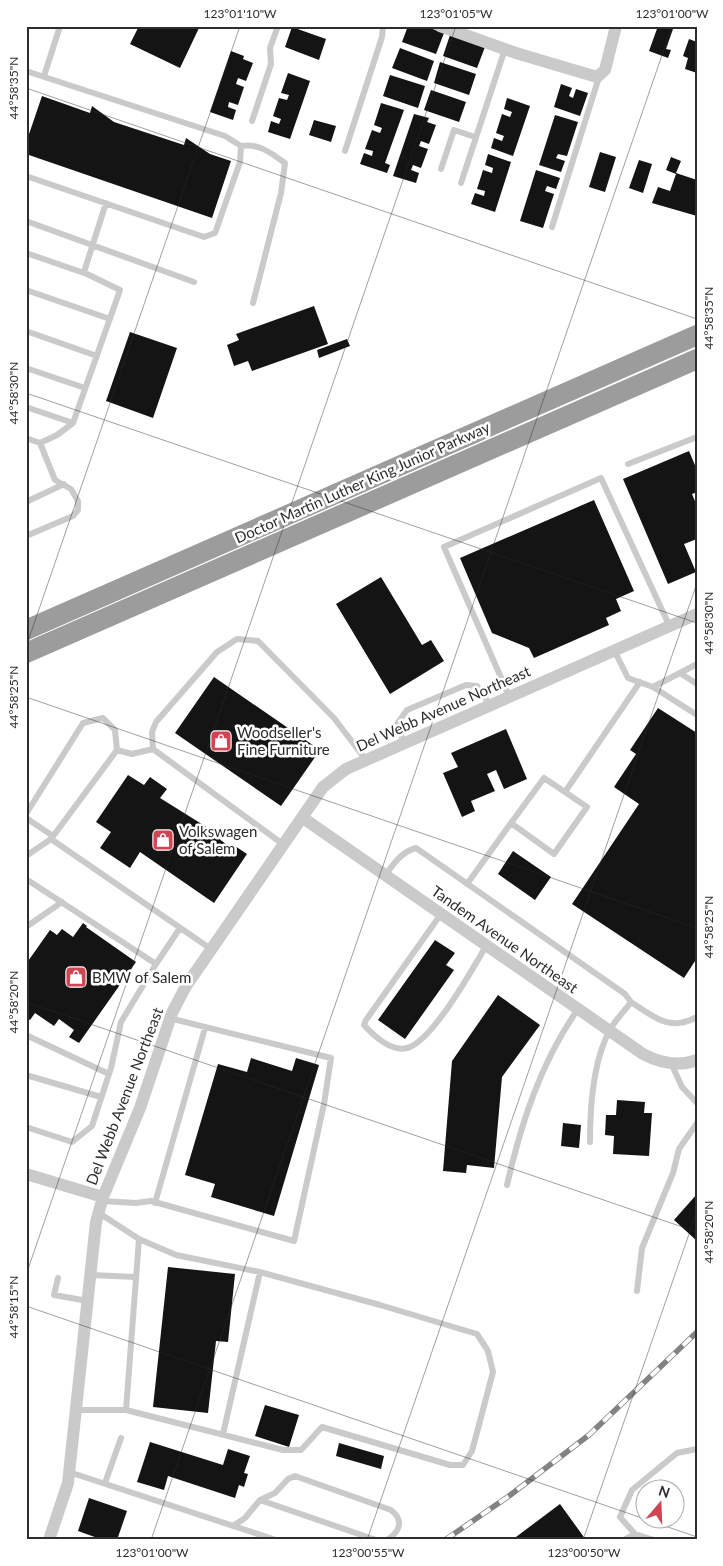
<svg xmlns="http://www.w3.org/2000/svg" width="723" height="1566" viewBox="0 0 723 1566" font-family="Lato,sans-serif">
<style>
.building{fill:#141414}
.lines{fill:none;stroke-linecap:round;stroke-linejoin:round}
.service{stroke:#cacaca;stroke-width:6}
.minor{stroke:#cacaca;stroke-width:12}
.trunk{stroke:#9c9c9c;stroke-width:20}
.rail-casing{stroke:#828282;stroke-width:5.5}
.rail{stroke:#fff;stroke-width:4;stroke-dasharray:11;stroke-linecap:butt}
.ticks{fill:none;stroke:#2d2d2d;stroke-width:1;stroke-opacity:0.45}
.labels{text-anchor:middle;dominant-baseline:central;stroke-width:5;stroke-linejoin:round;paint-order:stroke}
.street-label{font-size:15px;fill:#2d2d2d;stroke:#fff}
.poi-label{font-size:15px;fill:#2d2d2d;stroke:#fff;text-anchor:start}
.neatline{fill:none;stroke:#2d2d2d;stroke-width:2}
.ticks-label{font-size:12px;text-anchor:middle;fill:#2d2d2d}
</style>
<rect width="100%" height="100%" fill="#fff"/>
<path class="building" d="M 139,26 L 195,26 L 199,28 L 180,68 L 130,44 Z
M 408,26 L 424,26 L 444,33 L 436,54 L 402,42 Z
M 658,26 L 673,29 L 666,49 L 671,50 L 668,58 L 649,51 Z
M 292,27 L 326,39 L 319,60 L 285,47 Z
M 450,35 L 485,47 L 477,68 L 443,56 Z
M 689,39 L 697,42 L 697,73 L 685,69 L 688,58 L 683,56 Z
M 400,48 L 434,61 L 427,81 L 392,68 Z
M 231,51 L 244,56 L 243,59 L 253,63 L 246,81 L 238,78 L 236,84 L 244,87 L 238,105 L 229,102 L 228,107 L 236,110 L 233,120 L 210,112 Z
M 440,62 L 476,74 L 469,95 L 434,83 Z
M 288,73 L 310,81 L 290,139 L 268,132 L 271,121 L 279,124 L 281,119 L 273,116 L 279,98 L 287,100 L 289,95 L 281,93 Z
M 390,75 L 425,86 L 418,108 L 383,96 Z
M 561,84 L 572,88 L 569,96 L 573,98 L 576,89 L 588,93 L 580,116 L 554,107 Z
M 431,90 L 466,102 L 459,122 L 424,110 Z
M 42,96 L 90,113 L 92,106 L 114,122 L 184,145 L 186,138 L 210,154 L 231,161 L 212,218 L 26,154 L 26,143 Z
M 507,98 L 530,106 L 513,156 L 491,148 L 494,138 L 502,141 L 504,136 L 496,133 L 502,114 L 510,117 L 512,112 L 504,109 Z
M 381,103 L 404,110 L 385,163 L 390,165 L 387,173 L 360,164 L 364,153 L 372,156 L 373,151 L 365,149 L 372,130 L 380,133 L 382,128 L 374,125 Z
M 414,114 L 429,118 L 427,122 L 436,125 L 429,144 L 421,141 L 419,146 L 428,149 L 421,168 L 413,165 L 411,170 L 419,173 L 416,183 L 393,176 Z
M 555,115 L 578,122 L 567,156 L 558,154 L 556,158 L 565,161 L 561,172 L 539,165 Z
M 314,120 L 336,126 L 331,142 L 309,135 Z
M 600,152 L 616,157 L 605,192 L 589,187 Z
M 488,154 L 511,162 L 495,212 L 471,204 L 475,193 L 484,196 L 485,191 L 477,189 L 483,170 L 492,173 L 493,168 L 485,165 Z
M 671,157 L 681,161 L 676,173 L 697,180 L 697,216 L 652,203 L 658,187 L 670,191 L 676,174 L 666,170 Z
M 639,160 L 652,164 L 643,193 L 629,188 Z
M 536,170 L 560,178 L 556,189 L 547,186 L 545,191 L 554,194 L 543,228 L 520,221 Z
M 314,306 L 328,344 L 252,371 L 248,361 L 234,366 L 227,345 L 239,340 L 236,334 Z
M 130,332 L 177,348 L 153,418 L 106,401 Z
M 347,339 L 350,346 L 319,358 L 317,350 Z
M 689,451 L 697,470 L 697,492 L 692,494 L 697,506 L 697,539 L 684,544 L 696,572 L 668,584 L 623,479 Z
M 594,500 L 634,591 L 616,599 L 621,611 L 606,618 L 609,625 L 534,658 L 529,648 L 492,633 L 460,558 Z
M 381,577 L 422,645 L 431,640 L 444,661 L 390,694 L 336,604 Z
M 214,677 L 320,750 L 281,806 L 175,733 Z
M 658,708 L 697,733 L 697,958 L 684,978 L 572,904 L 639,804 L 614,787 L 636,754 L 630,750 Z
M 506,729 L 527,779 L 504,789 L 496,770 L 487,774 L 495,791 L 471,801 L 475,811 L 462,817 L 443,773 L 458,767 L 451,753 Z
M 128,775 L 144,785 L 150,777 L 167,789 L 160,798 L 213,831 L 211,833 L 233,849 L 235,846 L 247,854 L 214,903 L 140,852 L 130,868 L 100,848 L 111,832 L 96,822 Z
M 513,851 L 551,877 L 535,900 L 498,874 Z
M 83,923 L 87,926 L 86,927 L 136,962 L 79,1043 L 69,1037 L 74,1030 L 59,1019 L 54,1026 L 35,1013 L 30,1020 L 26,1018 L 26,964 L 50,930 L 57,935 L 62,929 L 73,937 Z
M 435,940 L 455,953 L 446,965 L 454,970 L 405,1039 L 378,1020 Z
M 498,995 L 540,1025 L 502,1077 L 494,1168 L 467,1165 L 466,1173 L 443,1171 L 452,1061 Z
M 251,1058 L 292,1071 L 296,1058 L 319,1065 L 274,1216 L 211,1197 L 215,1184 L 185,1175 L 218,1064 L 247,1072 Z
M 617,1100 L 645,1102 L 644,1113 L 652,1113 L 649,1156 L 613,1154 L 614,1136 L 605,1135 L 606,1115 L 616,1115 Z
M 563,1123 L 581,1125 L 579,1148 L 561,1146 Z
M 697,1194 L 697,1241 L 674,1220 Z
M 168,1267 L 235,1274 L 228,1342 L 216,1341 L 208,1413 L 153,1407 Z
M 265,1405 L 299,1415 L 289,1447 L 255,1436 Z
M 150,1442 L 223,1465 L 228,1449 L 250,1456 L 244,1473 L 248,1474 L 244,1487 L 239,1485 L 235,1498 L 168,1476 L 164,1490 L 137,1482 Z
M 339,1443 L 384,1456 L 381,1469 L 336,1456 Z
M 89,1498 L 127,1511 L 117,1540 L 103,1540 L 78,1531 Z
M 560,1504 L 586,1540 L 512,1540 Z"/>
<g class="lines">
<path class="service" d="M 26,71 L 225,136 L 241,146 L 240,162 L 215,233 L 204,237 L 26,176
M 44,76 L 60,26
M 252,121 L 271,64 L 270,48 L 278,26
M 241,146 C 259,143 271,153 285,163 L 281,193 L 253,303
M 345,151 L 382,37 L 383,26
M 441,169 L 454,130 L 475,137
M 461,183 L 505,49
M 26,221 L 194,282
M 552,227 L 599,77
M 26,253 L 87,274 L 120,290 L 73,423 L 57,435 L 40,443 L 26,438
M 84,272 L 106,203
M 26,290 L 110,319
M 26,331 L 97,356
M 26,368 L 85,388
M 26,407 L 73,423
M 628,464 L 697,437
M 26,502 L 64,484
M 26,536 L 73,516 L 78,510 L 78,501 L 71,489 L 55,480 L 40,443
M 614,650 L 628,678 L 653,687 L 697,715
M 680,673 L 697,684
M 653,687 L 697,664
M 509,696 L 444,547 L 601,478 L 669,625
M 404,743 L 397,724 L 407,710 L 466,685 L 477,686 L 490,705
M 153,749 L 132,754 L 117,750 L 51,839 L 211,949
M 565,792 L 587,807 L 554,854 L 511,823 L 544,778 L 565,792 L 640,682
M 26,814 L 83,723 L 103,718 L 115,730 L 117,750
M 26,818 L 53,836
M 284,845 L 153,749 L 152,732 L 156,722 L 217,652 L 237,639 L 258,641 L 334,718 L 366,760
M 26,856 L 51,839
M 385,875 C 394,864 401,852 416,848 L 625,994 L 631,1002 C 624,1012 615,1020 610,1030 C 593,1060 590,1109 590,1142
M 26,879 L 156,964 L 180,928
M 467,884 L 511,823
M 441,914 L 366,1020 L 364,1025 C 374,1036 391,1052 407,1048 C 432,1042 473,968 486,946
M 26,927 L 62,902
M 631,1002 C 654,1017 669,1032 697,1017
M 26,1035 L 109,1074
M 671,1063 L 682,1087 L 697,1103
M 26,1075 L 101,1097
M 26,1127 L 72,1142 L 92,1126 L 111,1068 L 121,1022 L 156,964
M 507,1185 C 521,1123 541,1062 578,1009
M 102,1201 L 136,1203 L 151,1201 L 294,1241 L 324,1104 L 331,1058 L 169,1018
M 155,1203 L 205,1028
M 91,1275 L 136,1277
M 58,1278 L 54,1295 L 88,1301
M 637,1291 L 642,1248 L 673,1173 L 679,1149 L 697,1123
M 76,1410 L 126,1410 L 283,1450 L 301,1450 L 322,1427 L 450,1465 L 463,1465 L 472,1451 L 493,1372 L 488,1351 L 477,1334 L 380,1305 L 260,1272 L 176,1255 L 139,1239 L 99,1213
M 126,1410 L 139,1239
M 223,1434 L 260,1272
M 69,1472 L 276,1540
M 105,1483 L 121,1438
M 233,1526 L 245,1518 L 260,1500
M 376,1540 L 260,1500 L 275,1493 L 288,1479 L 295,1476 L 391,1510 C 405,1521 399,1532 387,1540
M 624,1540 L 635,1534
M 654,1540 L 635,1534 L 620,1517 L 632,1490 L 677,1453 L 697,1449"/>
<path class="minor" d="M 440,26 L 516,53 L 597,77 L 605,70 L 616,26
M 303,818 L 643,1054 C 660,1063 678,1067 697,1060
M 26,1174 L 103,1197
M 49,1540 L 68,1483 L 96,1222 L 103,1197 L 140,1108 L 172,1013 L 186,986 L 323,787 L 346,769 L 697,614"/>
<path class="trunk" d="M 26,630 L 697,335
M 26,653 L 697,359"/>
<g class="rail-casing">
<path id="rail" d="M 445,1540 L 509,1496 L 589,1435 L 697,1332"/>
</g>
<use href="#rail" class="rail"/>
</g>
<path class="ticks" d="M 26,88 L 697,319M 26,393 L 697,623M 26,647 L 240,26M 26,697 L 697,928M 26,1002 L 697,1232M 26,1275 L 456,26M 26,1306 L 697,1537M 151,1540 L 672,26M 367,1540 L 697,583M 583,1540 L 697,1211"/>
<defs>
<g id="shop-square" transform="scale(1.125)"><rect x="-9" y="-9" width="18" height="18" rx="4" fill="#cf4553" stroke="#fff"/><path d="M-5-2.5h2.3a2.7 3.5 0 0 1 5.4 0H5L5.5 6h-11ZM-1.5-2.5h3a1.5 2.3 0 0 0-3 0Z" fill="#fff"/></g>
</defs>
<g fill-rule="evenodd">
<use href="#shop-square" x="221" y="741"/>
<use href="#shop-square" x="163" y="840"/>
<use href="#shop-square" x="76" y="977"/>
</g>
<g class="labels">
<g class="street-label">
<text transform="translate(362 482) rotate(-24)">Doctor Martin Luther King Junior Parkway</text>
<text transform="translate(443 708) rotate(-24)">Del Webb Avenue Northeast</text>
<text transform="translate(505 939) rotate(35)">Tandem Avenue Northeast</text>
<text transform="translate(124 1096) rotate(-69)">Del Webb Avenue Northeast</text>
</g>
<g class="poi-label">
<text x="237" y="732">Woodseller's<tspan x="237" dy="17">Fine Furniture</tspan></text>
<text x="179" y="831">Volkswagen<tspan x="179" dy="17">of Salem</tspan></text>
<text x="92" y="977">BMW of Salem</text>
</g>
</g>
<rect width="723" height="1566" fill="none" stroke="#ffffff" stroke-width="55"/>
<g transform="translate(660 1504) rotate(19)"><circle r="24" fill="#ffffff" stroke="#ababab"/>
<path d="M0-4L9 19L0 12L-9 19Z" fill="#cf4553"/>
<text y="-8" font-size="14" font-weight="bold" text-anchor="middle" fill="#2d2d2d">N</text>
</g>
<rect x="28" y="28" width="668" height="1510" class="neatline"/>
<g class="ticks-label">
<text x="240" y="18">123°01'10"W</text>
<text x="456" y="18">123°01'05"W</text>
<text x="672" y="18">123°01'00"W</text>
<text transform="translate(14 88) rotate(-90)" y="4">44°58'35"N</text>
<text transform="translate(709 318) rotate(-90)" y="4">44°58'35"N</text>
<text transform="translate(14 393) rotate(-90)" y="4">44°58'30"N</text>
<text transform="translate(709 623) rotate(-90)" y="4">44°58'30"N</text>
<text transform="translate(14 697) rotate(-90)" y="4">44°58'25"N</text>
<text transform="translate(709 927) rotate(-90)" y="4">44°58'25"N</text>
<text transform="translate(14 1002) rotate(-90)" y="4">44°58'20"N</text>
<text transform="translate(709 1232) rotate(-90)" y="4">44°58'20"N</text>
<text transform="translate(14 1307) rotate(-90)" y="4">44°58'15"N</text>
<text x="152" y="1557">123°01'00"W</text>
<text x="368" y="1557">123°00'55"W</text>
<text x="584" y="1557">123°00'50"W</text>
</g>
</svg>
